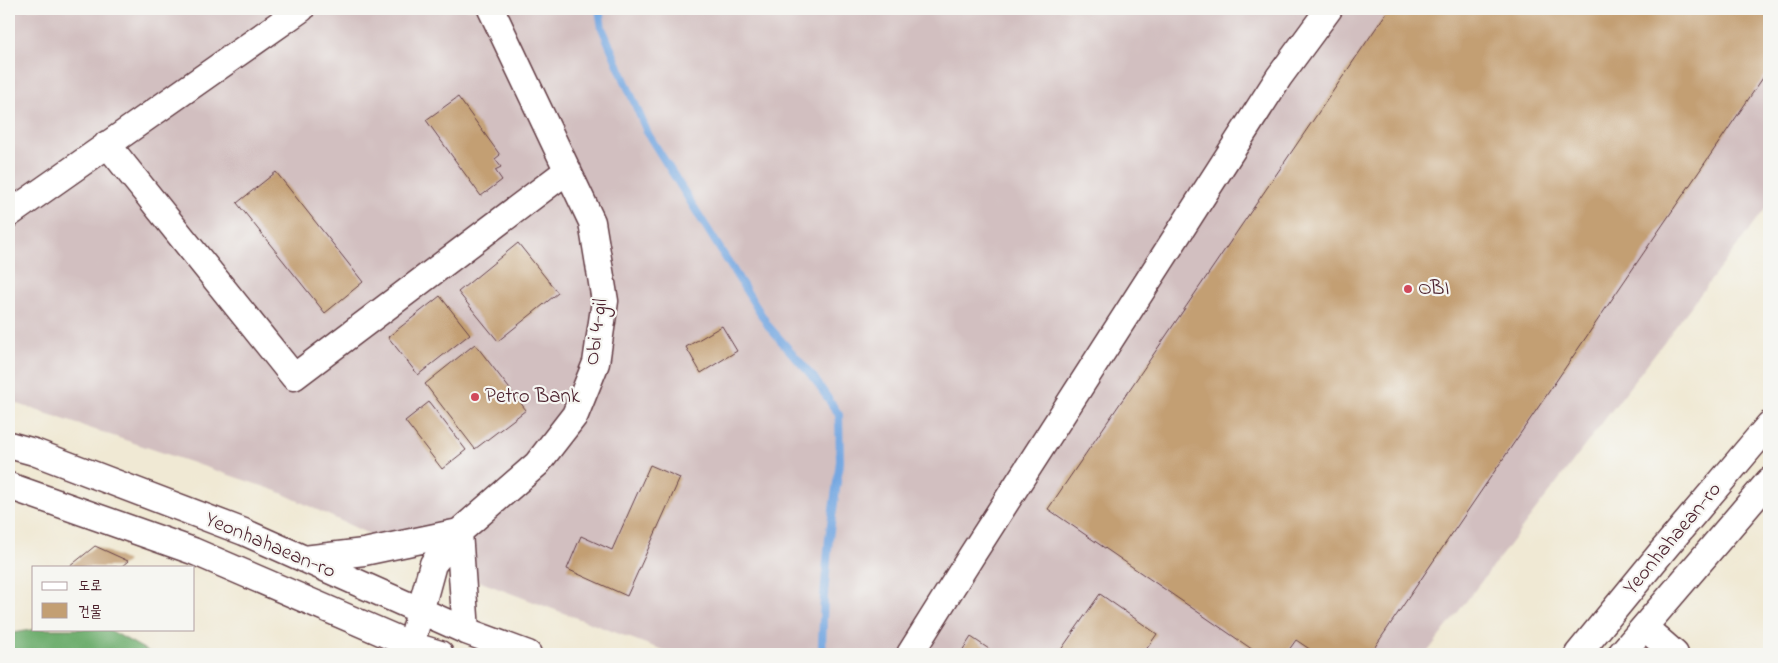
<svg xmlns="http://www.w3.org/2000/svg" width="1778" height="663" viewBox="0 0 1778 663" font-family="'Indie Flower','Poor Story',sans-serif">
<style>
.industrial{fill:#d2bfc0}
.forest{fill:#6faf70;stroke:#5c674e}
.lines{fill:none;stroke-linecap:round;stroke-linejoin:round}
.stream{stroke:#75a7e1;stroke-width:8}
.building{fill:#c39f73}
.minor-casing{stroke:#633d44;stroke-width:29}
.minor{stroke:#fff;stroke-width:26}
.poi-dot{fill:#d1495b;stroke:#f6f6f2;stroke-width:2}
.labels{text-anchor:middle;dominant-baseline:central;stroke-width:4.5;stroke-linejoin:round;paint-order:stroke}
.poi-label{font-size:21px;fill:#4a1f2b;stroke:#f6f6f2;text-anchor:start}
.street-label{font-size:21px;fill:#4a1f2b;stroke:#f6f6f2}
</style>
<rect width="100%" height="100%" fill="#f6f6f2"/>
<filter id="ink" filterUnits="userSpaceOnUse"><feTurbulence type="fractalNoise" baseFrequency=".02" numOctaves="2"/><feDisplacementMap in="SourceGraphic" scale="10" xChannelSelector="R" yChannelSelector="G"/><feConvolveMatrix kernelMatrix="1 2 1 2 8 2 1 2 1" color-interpolation-filters="sRGB"/></filter>
<filter id="wash" filterUnits="userSpaceOnUse"><feTurbulence type="fractalNoise" baseFrequency=".0096" numOctaves="4" result="noise"/><feDisplacementMap in="SourceGraphic" scale="20" xChannelSelector="R" yChannelSelector="G"/><feGaussianBlur stdDeviation="1.12" result="paint"/><feColorMatrix in="noise" values="0 0 0 0 0 0 0 0 0 0 0 0 0 0 0 0 0 1.4 0 .05"/><feComposite in="paint" operator="in"/></filter>
<g filter="url(#wash)">
<rect width="100%" height="100%" fill="#f0e9d4"/>
<path class="industrial" d="M 9,9 L 1769,9 L 1769,204 L 1426,654 L 673,654 L 433,564 L 277,491 L 9,401 Z"/>
<path class="forest" d="M 36,629 L 108,629 L 153,654 L 9,654 L 9,634 Z"/>
<g class="lines">
<path class="stream" d="M 599,9 L 602,28 L 648,134 L 769,327 L 814,378 L 839,415 L 840,461 L 829,538 L 824,596 L 822,645 L 825,654"/>
</g>
<g id="blocks">
<path class="building" d="M 1389,9 L 1769,9 L 1769,69 L 1370,654 L 1317,654 L 1296,640 L 1286,654 L 1259,654 L 1048,509 Z
M 458,97 L 500,155 L 495,159 L 501,167 L 495,170 L 502,180 L 481,196 L 426,120 Z
M 276,172 L 363,282 L 325,313 L 237,203 Z
M 518,243 L 558,293 L 498,341 L 458,292 Z
M 440,296 L 470,334 L 418,375 L 388,337 Z
M 722,326 L 737,351 L 701,373 L 686,347 Z
M 475,344 L 526,410 L 475,449 L 425,384 Z
M 429,402 L 466,450 L 442,469 L 405,421 Z
M 650,465 L 680,478 L 627,596 L 567,569 L 581,536 L 612,550 Z
M 95,546 L 128,561 L 121,567 L 69,567 Z
M 1100,594 L 1157,634 L 1143,654 L 1058,654 Z
M 971,637 L 995,653 L 994,654 L 960,654 Z"/>
</g>
</g>
<g filter="url(#ink)">
<use href="#blocks" fill-opacity="0" stroke="#633d44" stroke-width="1"/>
<g class="lines">
<g class="minor-casing">
<path id="minor" d="M 107,144 L 294,377 L 568,170
M 9,214 L 301,9
M 9,445 L 34,452 L 244,532 L 466,631 L 528,654
M 9,486 L 193,551 L 411,645 L 440,654
M 304,559 L 364,552 L 459,532 L 466,631
M 1644,627 L 1675,654
M 413,654 L 411,645 L 433,564 L 459,532 L 537,464 L 575,415 L 596,363 L 605,301 L 592,222 L 491,9
M 910,654 L 972,555 L 1279,77 L 1329,9
M 1578,654 L 1664,549 L 1769,425
M 1621,654 L 1769,481"/>
</g>
<use href="#minor" class="minor"/>
</g>
</g>
<g class="poi-dot">
<circle cx="1408" cy="289" r="5"/>
<circle cx="475" cy="397" r="5"/>
</g>
<g class="labels">
<g class="poi-label">
<text x="1418" y="289">OBI</text>
<text x="485" y="397">Petro Bank</text>
</g>
<g class="street-label">
<text transform="translate(597 332) rotate(-82)">Obi 4-gil</text>
<text transform="translate(1673 539) rotate(-50)">Yeonhahaean-ro</text>
<text transform="translate(270 546) rotate(23)">Yeonhahaean-ro</text>
</g>
</g>
<rect width="1778" height="663" fill="none" stroke="#f6f6f2" stroke-width="30"/>
<rect x="32" y="566" width="162" height="65" fill="#f6f6f2" stroke="#b1a0a2"/>
<rect x="42" y="582" width="25" height="8" fill="#ffffff" stroke="#b1a0a2"/>
<text x="78" y="590" font-size="15" fill="#4a1f2b">도로</text>
<rect x="42" y="603" width="25" height="15" fill="#c39f73" stroke="#b1a0a2"/>
<text x="78" y="616" font-size="15" fill="#4a1f2b">건물</text>
</svg>
